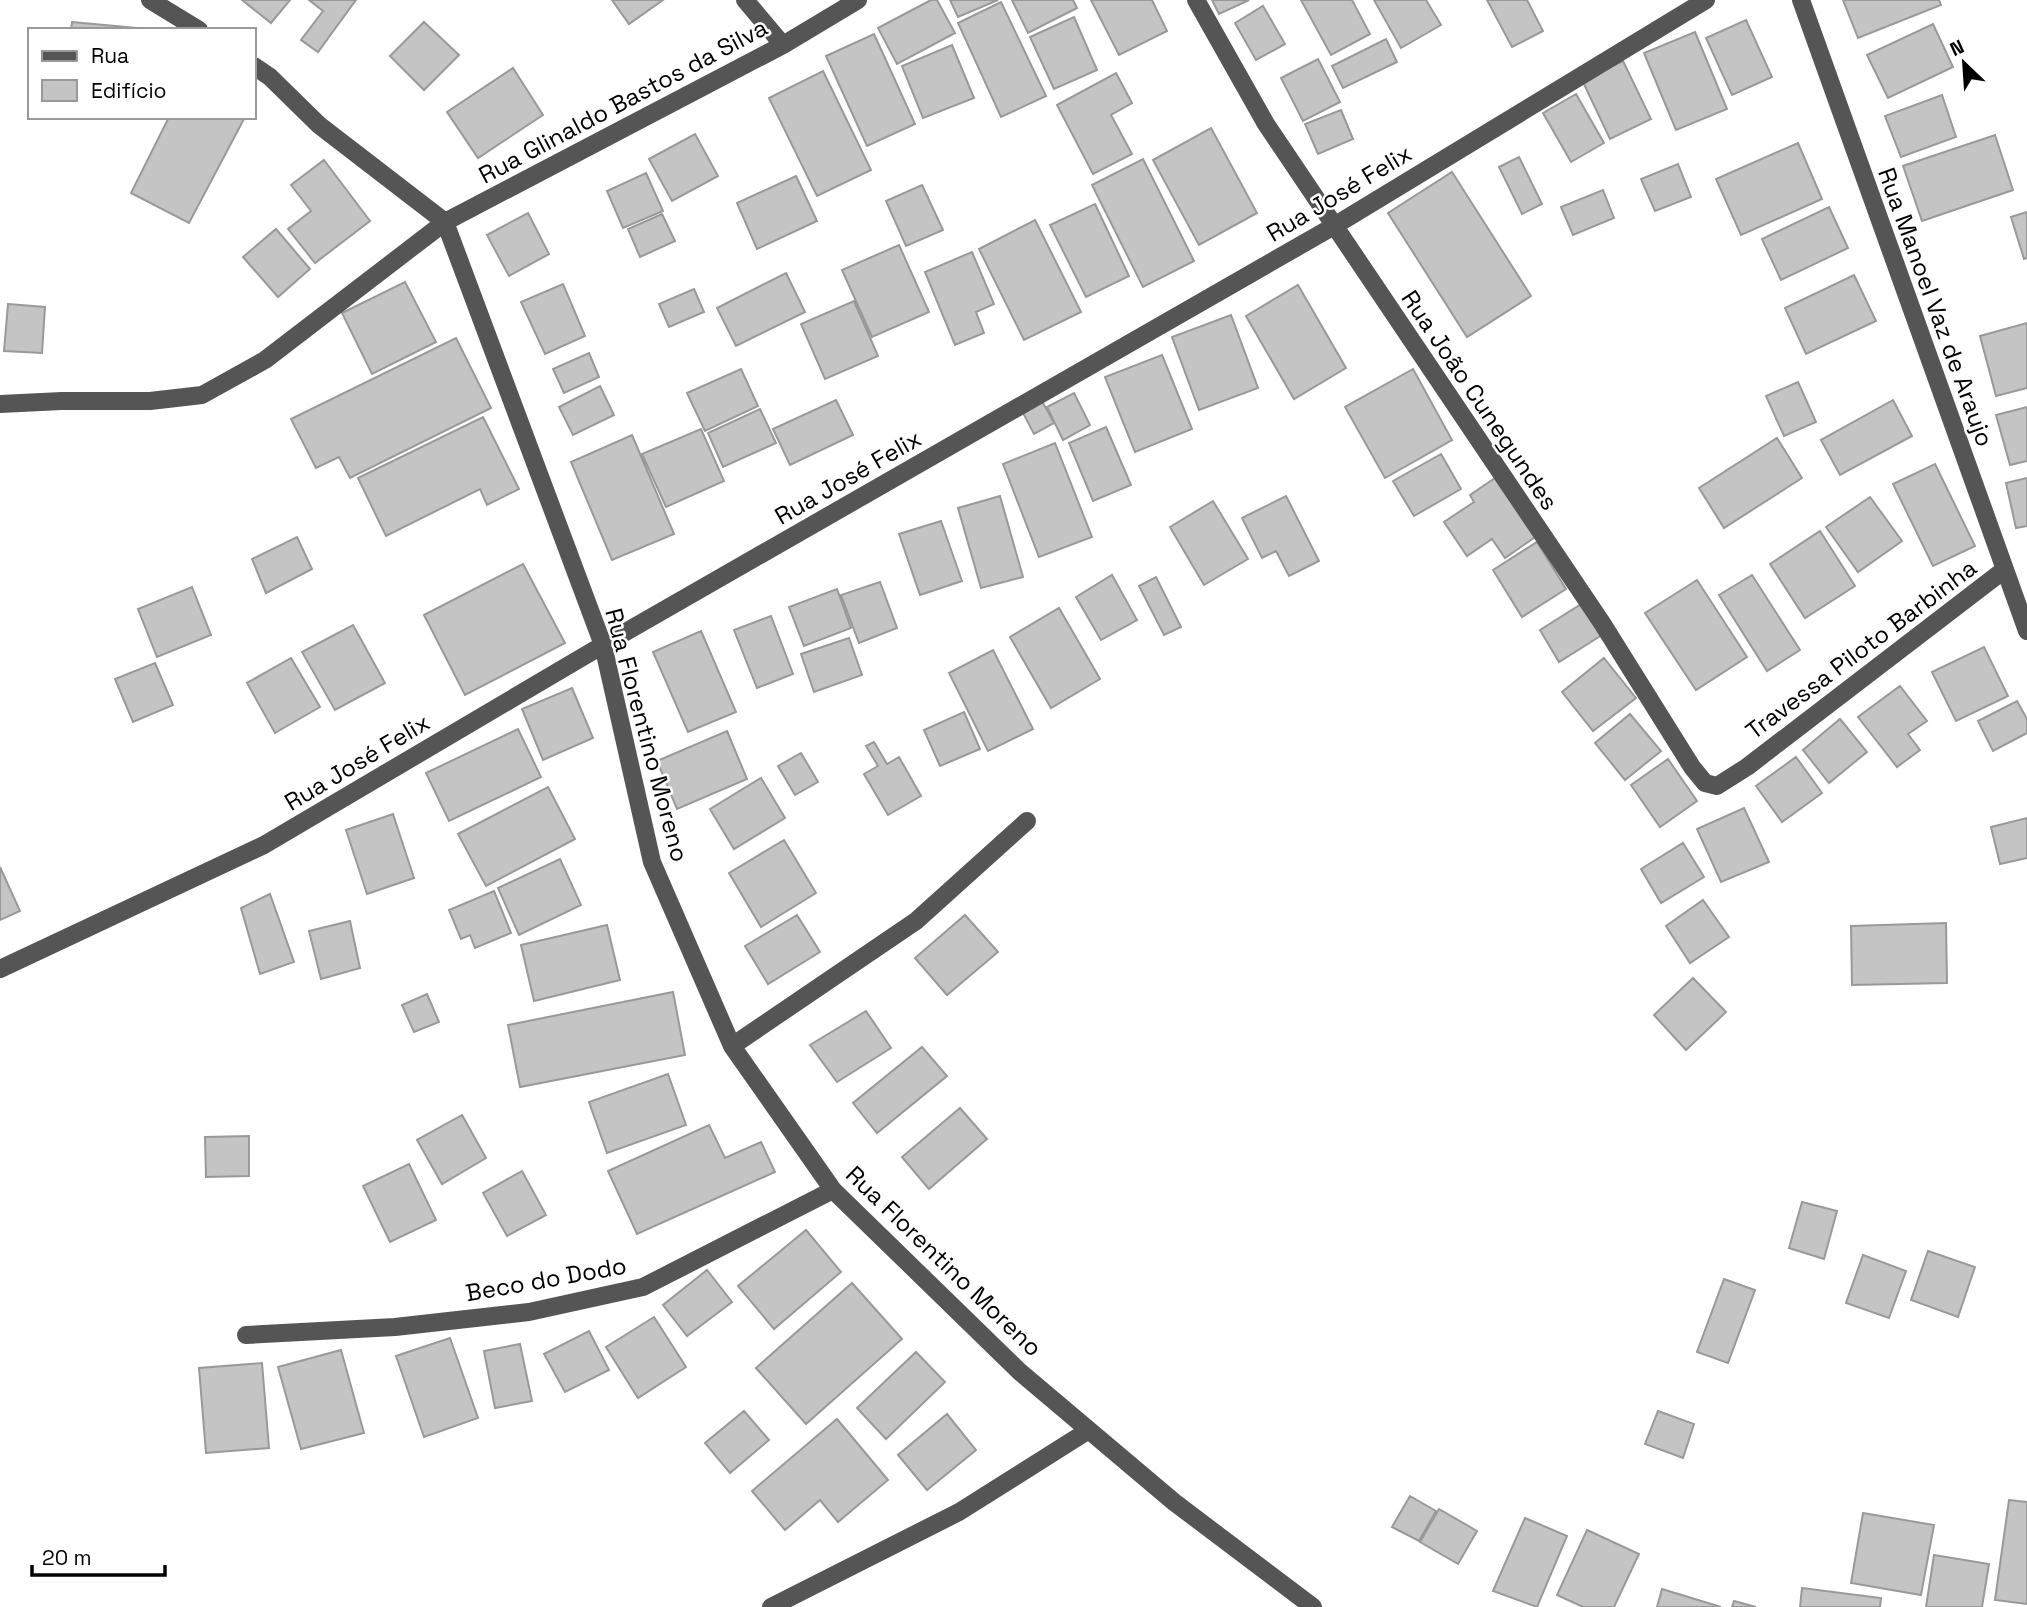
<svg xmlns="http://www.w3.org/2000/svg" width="2027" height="1607" viewBox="0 0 2027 1607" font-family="'Space Grotesk',sans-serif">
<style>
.building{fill:#c4c4c4;stroke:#999;stroke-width:2}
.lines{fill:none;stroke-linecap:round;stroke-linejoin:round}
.minor{stroke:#555;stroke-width:18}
.labels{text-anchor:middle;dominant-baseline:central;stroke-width:5;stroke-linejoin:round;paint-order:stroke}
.street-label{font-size:24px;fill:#000;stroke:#fff}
</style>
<rect width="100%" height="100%" fill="#fff"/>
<path class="building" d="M 242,0 L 290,0 L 271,23 Z
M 356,0 L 318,52 L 301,40 L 323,11 L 309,0 Z
M 612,0 L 663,0 L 629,24 Z
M 931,0 L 937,0 L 955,33 L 897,64 L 878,28 Z
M 950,0 L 998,0 L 958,17 Z
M 1012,0 L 1073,0 L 1077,8 L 1028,33 Z
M 1091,0 L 1152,0 L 1167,31 L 1119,55 Z
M 1212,0 L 1249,0 L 1219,14 Z
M 1301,0 L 1352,0 L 1370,34 L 1331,55 Z
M 1374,0 L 1426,0 L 1441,25 L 1401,48 Z
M 1487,0 L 1527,0 L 1543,31 L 1512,47 Z
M 1843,0 L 1939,0 L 1941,5 L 1858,38 Z
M 1001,2 L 1046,96 L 1001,117 L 958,23 Z
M 1263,6 L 1285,44 L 1256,60 L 1235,23 Z
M 1074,17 L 1097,70 L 1054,89 L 1030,37 Z
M 1746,20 L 1772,77 L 1732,95 L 1706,38 Z
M 72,22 L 136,28 L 136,30 L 71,30 Z
M 424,22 L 459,55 L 424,90 L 390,56 Z
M 1933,24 L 1953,67 L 1888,98 L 1867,55 Z
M 1695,32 L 1727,109 L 1676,130 L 1644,53 Z
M 874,34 L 915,124 L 867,146 L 826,56 Z
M 1386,39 L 1397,62 L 1343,88 L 1332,66 Z
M 952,45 L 974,98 L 923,118 L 902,66 Z
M 1318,59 L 1340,102 L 1303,121 L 1281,78 Z
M 1623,61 L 1651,119 L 1610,139 L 1582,80 Z
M 513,68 L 543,115 L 478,158 L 447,112 Z
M 823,71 L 871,170 L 817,196 L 769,98 Z
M 1116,73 L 1132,103 L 1111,115 L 1132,154 L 1093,174 L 1057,105 Z
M 1576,94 L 1604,143 L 1571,162 L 1543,113 Z
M 1942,95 L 1956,137 L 1901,157 L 1885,116 Z
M 1341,110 L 1353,139 L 1318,154 L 1305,124 Z
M 169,117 L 245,117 L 189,223 L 131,193 Z
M 1211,128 L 1257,213 L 1199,245 L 1153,160 Z
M 695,134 L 718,176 L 672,201 L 649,159 Z
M 1995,135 L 2013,190 L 1922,221 L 1903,166 Z
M 1798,143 L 1822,199 L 1741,235 L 1716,179 Z
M 1519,157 L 1542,204 L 1522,214 L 1499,167 Z
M 1143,159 L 1194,261 L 1143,287 L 1092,185 Z
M 324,160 L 370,221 L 315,263 L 288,229 L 311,211 L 291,185 Z
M 1678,164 L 1691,197 L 1655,211 L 1641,179 Z
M 1452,172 L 1531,296 L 1467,337 L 1388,213 Z
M 646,173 L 663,211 L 623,228 L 607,191 Z
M 796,176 L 817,221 L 757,249 L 737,203 Z
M 922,185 L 943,230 L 906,246 L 886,201 Z
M 1603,190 L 1614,218 L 1573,235 L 1561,207 Z
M 1095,204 L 1129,276 L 1086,297 L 1050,225 Z
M 1829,207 L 1848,248 L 1781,280 L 1762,239 Z
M 2027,212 L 2027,258 L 2024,259 L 2011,217 Z
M 528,213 L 549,254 L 509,276 L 487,235 Z
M 662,214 L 675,241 L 640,257 L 628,229 Z
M 1035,220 L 1081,312 L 1024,340 L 979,249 Z
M 276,229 L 310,269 L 278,297 L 243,257 Z
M 899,245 L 929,312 L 872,337 L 842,270 Z
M 972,252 L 994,304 L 976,312 L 984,333 L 955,345 L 925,272 Z
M 786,273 L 805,312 L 736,346 L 717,308 Z
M 1854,275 L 1876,321 L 1806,354 L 1785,308 Z
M 405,282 L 436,342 L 372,374 L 342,313 Z
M 563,284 L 585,336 L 545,354 L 521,302 Z
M 1298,285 L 1346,368 L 1294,399 L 1246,316 Z
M 694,289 L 704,312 L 669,327 L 659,304 Z
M 854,301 L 878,356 L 825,379 L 801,324 Z
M 8,304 L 45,307 L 42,353 L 4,351 Z
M 1231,315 L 1258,388 L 1199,410 L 1172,337 Z
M 2027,323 L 2027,388 L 1996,396 L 1980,336 Z
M 456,338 L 491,408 L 350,478 L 339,457 L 316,468 L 291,419 Z
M 589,353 L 599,377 L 564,393 L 553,369 Z
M 1162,355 L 1192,429 L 1135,452 L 1105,377 Z
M 741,369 L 758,406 L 705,431 L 687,393 Z
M 1413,369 L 1452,440 L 1385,478 L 1345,407 Z
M 1798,382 L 1816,422 L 1784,436 L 1766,396 Z
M 600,386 L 614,415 L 573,435 L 559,407 Z
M 1074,393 L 1090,425 L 1063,440 L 1047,407 Z
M 836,400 L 853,435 L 790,465 L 773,429 Z
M 1893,400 L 1912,436 L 1840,475 L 1821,440 Z
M 1042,401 L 1054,423 L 1034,434 L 1022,411 Z
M 2027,407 L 2027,461 L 2010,465 L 1996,415 Z
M 760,409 L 776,443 L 723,467 L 708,433 Z
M 483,417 L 519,489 L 487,505 L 480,489 L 386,536 L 358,478 Z
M 1106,427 L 1131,485 L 1093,501 L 1069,443 Z
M 701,429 L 724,481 L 666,507 L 642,454 Z
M 632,435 L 674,534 L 612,560 L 571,462 Z
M 1777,438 L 1802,478 L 1724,528 L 1699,488 Z
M 1055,443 L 1092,537 L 1039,557 L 1003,464 Z
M 1441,454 L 1461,489 L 1414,516 L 1393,481 Z
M 1935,464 L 1975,546 L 1933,566 L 1893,484 Z
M 1498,476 L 1538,535 L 1505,558 L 1492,539 L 1467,556 L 1444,522 L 1474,502 L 1470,495 Z
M 2027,478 L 2027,526 L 2016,528 L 2006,483 Z
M 1000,496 L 1023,577 L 981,588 L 958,508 Z
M 1286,496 L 1319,561 L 1289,576 L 1276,551 L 1262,558 L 1242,518 Z
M 1870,497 L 1902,541 L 1858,572 L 1826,527 Z
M 1213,501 L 1248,559 L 1204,585 L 1170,527 Z
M 941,521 L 962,581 L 920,595 L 899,534 Z
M 1820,531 L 1855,586 L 1805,618 L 1770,564 Z
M 297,537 L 312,569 L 266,593 L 252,559 Z
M 1537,542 L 1566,589 L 1522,617 L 1493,570 Z
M 523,564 L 565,643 L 465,695 L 424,615 Z
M 1112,575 L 1137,620 L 1101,640 L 1076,597 Z
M 1752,575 L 1800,650 L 1767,671 L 1719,595 Z
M 1156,577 L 1181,627 L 1164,635 L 1139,586 Z
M 1697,580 L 1747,657 L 1696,690 L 1645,613 Z
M 880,582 L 897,628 L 859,643 L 841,595 Z
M 192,587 L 211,635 L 157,657 L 138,609 Z
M 837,589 L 851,628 L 804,646 L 789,607 Z
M 1583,603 L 1602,635 L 1559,662 L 1540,630 Z
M 1059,608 L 1100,679 L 1051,708 L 1010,637 Z
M 771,616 L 793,674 L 757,688 L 734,630 Z
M 353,625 L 385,683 L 335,710 L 302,652 Z
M 701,631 L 736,712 L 688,732 L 653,652 Z
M 849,638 L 862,675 L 814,692 L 801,654 Z
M 1984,647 L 2008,696 L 1956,721 L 1932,672 Z
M 993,650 L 1033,729 L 988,751 L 949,673 Z
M 291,658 L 320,707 L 275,733 L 247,683 Z
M 1604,658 L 1636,698 L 1593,731 L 1562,692 Z
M 155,663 L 173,705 L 133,722 L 115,679 Z
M 1900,686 L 1927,721 L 1908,734 L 1920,750 L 1897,767 L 1858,717 Z
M 572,688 L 593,738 L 543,760 L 522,709 Z
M 2017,701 L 2027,719 L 2027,733 L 1993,751 L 1978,721 Z
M 964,712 L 980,749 L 940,766 L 924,730 Z
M 1630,714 L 1661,751 L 1625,780 L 1595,743 Z
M 1840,719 L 1867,752 L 1829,783 L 1803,750 Z
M 518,729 L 541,777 L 449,821 L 426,773 Z
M 727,731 L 747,779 L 677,809 L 657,761 Z
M 874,742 L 887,764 L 899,757 L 921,796 L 888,815 L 864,774 L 878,766 L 866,746 Z
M 801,753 L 818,782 L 795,795 L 778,766 Z
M 1796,757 L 1822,793 L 1782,822 L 1756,786 Z
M 1668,759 L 1697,801 L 1660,827 L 1631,785 Z
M 761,778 L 785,818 L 734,849 L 710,809 Z
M 548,787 L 575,839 L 486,886 L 458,834 Z
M 1744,808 L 1769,862 L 1721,882 L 1697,829 Z
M 393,814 L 414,878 L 367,894 L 346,830 Z
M 2027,818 L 2027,858 L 2000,864 L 1991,827 Z
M 784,840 L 816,893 L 761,927 L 729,873 Z
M 1683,843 L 1704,877 L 1661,903 L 1641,869 Z
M 560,859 L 581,905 L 519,935 L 498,888 Z
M 0,867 L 20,911 L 0,920 Z
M 494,891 L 511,933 L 475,948 L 470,935 L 461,939 L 449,910 Z
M 270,894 L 294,962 L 260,974 L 241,908 Z
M 1703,900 L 1729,937 L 1690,963 L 1666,926 Z
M 797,915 L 820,952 L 768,984 L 745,946 Z
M 965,915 L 998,952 L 947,995 L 915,958 Z
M 350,921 L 360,968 L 321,979 L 309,931 Z
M 1946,923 L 1947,983 L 1852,985 L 1851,926 Z
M 607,925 L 620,980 L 534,1001 L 521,945 Z
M 1693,978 L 1726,1012 L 1686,1050 L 1654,1015 Z
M 673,992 L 685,1055 L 520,1087 L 508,1025 Z
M 427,994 L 439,1022 L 414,1032 L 402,1005 Z
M 866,1011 L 891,1048 L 837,1082 L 810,1045 Z
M 922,1047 L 947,1076 L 877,1133 L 853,1103 Z
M 668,1074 L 686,1125 L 607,1153 L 589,1102 Z
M 960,1108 L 987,1139 L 929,1189 L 902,1157 Z
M 462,1115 L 486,1158 L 442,1184 L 417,1140 Z
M 709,1125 L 725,1158 L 761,1142 L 775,1172 L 637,1234 L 608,1171 Z
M 249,1136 L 249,1176 L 206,1177 L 205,1137 Z
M 409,1164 L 436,1220 L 390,1242 L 363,1186 Z
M 522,1171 L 546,1215 L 507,1236 L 483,1193 Z
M 1802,1202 L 1837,1211 L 1824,1259 L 1789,1248 Z
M 806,1230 L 841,1272 L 774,1329 L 738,1286 Z
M 1928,1251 L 1975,1267 L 1958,1317 L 1911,1300 Z
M 1863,1255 L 1906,1271 L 1889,1318 L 1846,1303 Z
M 707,1270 L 732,1302 L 687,1336 L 663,1305 Z
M 1724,1279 L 1755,1290 L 1728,1363 L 1697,1352 Z
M 852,1283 L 902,1339 L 806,1424 L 756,1368 Z
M 654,1317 L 686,1367 L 638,1398 L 606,1347 Z
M 589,1331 L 609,1370 L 565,1392 L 544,1354 Z
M 450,1338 L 478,1418 L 424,1437 L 396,1356 Z
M 520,1344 L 532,1401 L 495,1408 L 484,1351 Z
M 341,1350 L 364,1433 L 301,1449 L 278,1367 Z
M 916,1352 L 945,1382 L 886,1439 L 857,1408 Z
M 262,1363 L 269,1448 L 206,1453 L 199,1368 Z
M 744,1411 L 769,1440 L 730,1473 L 705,1443 Z
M 1658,1411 L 1694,1424 L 1683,1458 L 1645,1444 Z
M 947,1414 L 976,1450 L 927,1490 L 898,1455 Z
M 837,1419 L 888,1480 L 838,1522 L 820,1500 L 785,1530 L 752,1491 Z
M 1410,1496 L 1436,1511 L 1419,1541 L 1392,1527 Z
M 2009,1500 L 2027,1502 L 2027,1604 L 1995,1600 Z
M 1439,1509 L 1477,1531 L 1458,1564 L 1420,1542 Z
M 1863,1513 L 1934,1525 L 1921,1595 L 1851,1583 Z
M 1525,1518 L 1567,1536 L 1537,1607 L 1493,1591 Z
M 1587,1530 L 1639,1554 L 1614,1607 L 1583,1607 L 1557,1595 Z
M 1934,1555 L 1989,1564 L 1982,1607 L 1926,1607 Z
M 1802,1588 L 1881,1598 L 1880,1607 L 1800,1607 Z
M 1662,1589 L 1721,1607 L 1657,1607 Z
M 1734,1601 L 1756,1607 L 1732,1607 Z"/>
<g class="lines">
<path class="minor" d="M 150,0 L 199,30
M 745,0 L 783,45
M 1196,0 L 1266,124 L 1602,623 L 1692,767 L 1705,783 L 1717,786 L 1747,767 L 2004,570
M 1801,0 L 2027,631
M 254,66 L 270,77 L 319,125 L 445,222
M 445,222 L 603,645 L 652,862 L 732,1046 L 833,1190 L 1020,1372 L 1174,1502 L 1313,1607
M 0,404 L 62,401 L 150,401 L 202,395 L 265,360 L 445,222 L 783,45 L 858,0
M 0,969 L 264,845 L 603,645 L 1334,226 L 1706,0
M 732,1046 L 916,921 L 1027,821
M 246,1335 L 395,1327 L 529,1312 L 643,1287 L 833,1190
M 771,1607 L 959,1512 L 1089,1430"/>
</g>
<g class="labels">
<g class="street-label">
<text transform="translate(623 101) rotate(-28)">Rua Glinaldo Bastos da Silva</text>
<text transform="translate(1339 193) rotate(-31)">Rua José Felix</text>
<text transform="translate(1936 307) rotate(70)">Rua Manoel Vaz de Araujo</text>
<text transform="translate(1480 400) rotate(56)">Rua João Cunegundes</text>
<text transform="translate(848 477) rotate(-30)">Rua José Felix</text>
<text transform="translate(1861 649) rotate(-37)">Travessa Piloto Barbinha</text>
<text transform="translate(647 735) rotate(75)">Rua Florentino Moreno</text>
<text transform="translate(357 762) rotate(-31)">Rua José Felix</text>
<text transform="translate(944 1261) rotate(44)">Rua Florentino Moreno</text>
<text transform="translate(546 1279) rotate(-10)">Beco do Dodo</text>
</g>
</g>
<rect x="28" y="28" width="228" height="91" fill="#ffffff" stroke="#999999" stroke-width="2"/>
<rect x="42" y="51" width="35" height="10" fill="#555555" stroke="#999999" stroke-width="2"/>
<text x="91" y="63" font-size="21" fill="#000000">Rua</text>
<rect x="42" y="80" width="35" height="21" fill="#c4c4c4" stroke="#999999" stroke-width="2"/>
<text x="91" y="98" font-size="21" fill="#000000">Edifício</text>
<g transform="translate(1964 63) rotate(335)" stroke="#ffffff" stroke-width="5" paint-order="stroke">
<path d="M0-5L12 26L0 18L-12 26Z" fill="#000000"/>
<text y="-10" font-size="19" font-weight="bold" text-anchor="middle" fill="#000000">N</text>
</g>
<path d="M32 1565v10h133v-10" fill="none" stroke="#000000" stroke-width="3.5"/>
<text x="42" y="1565" font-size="21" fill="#000000" stroke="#ffffff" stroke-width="5" paint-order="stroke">20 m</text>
</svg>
